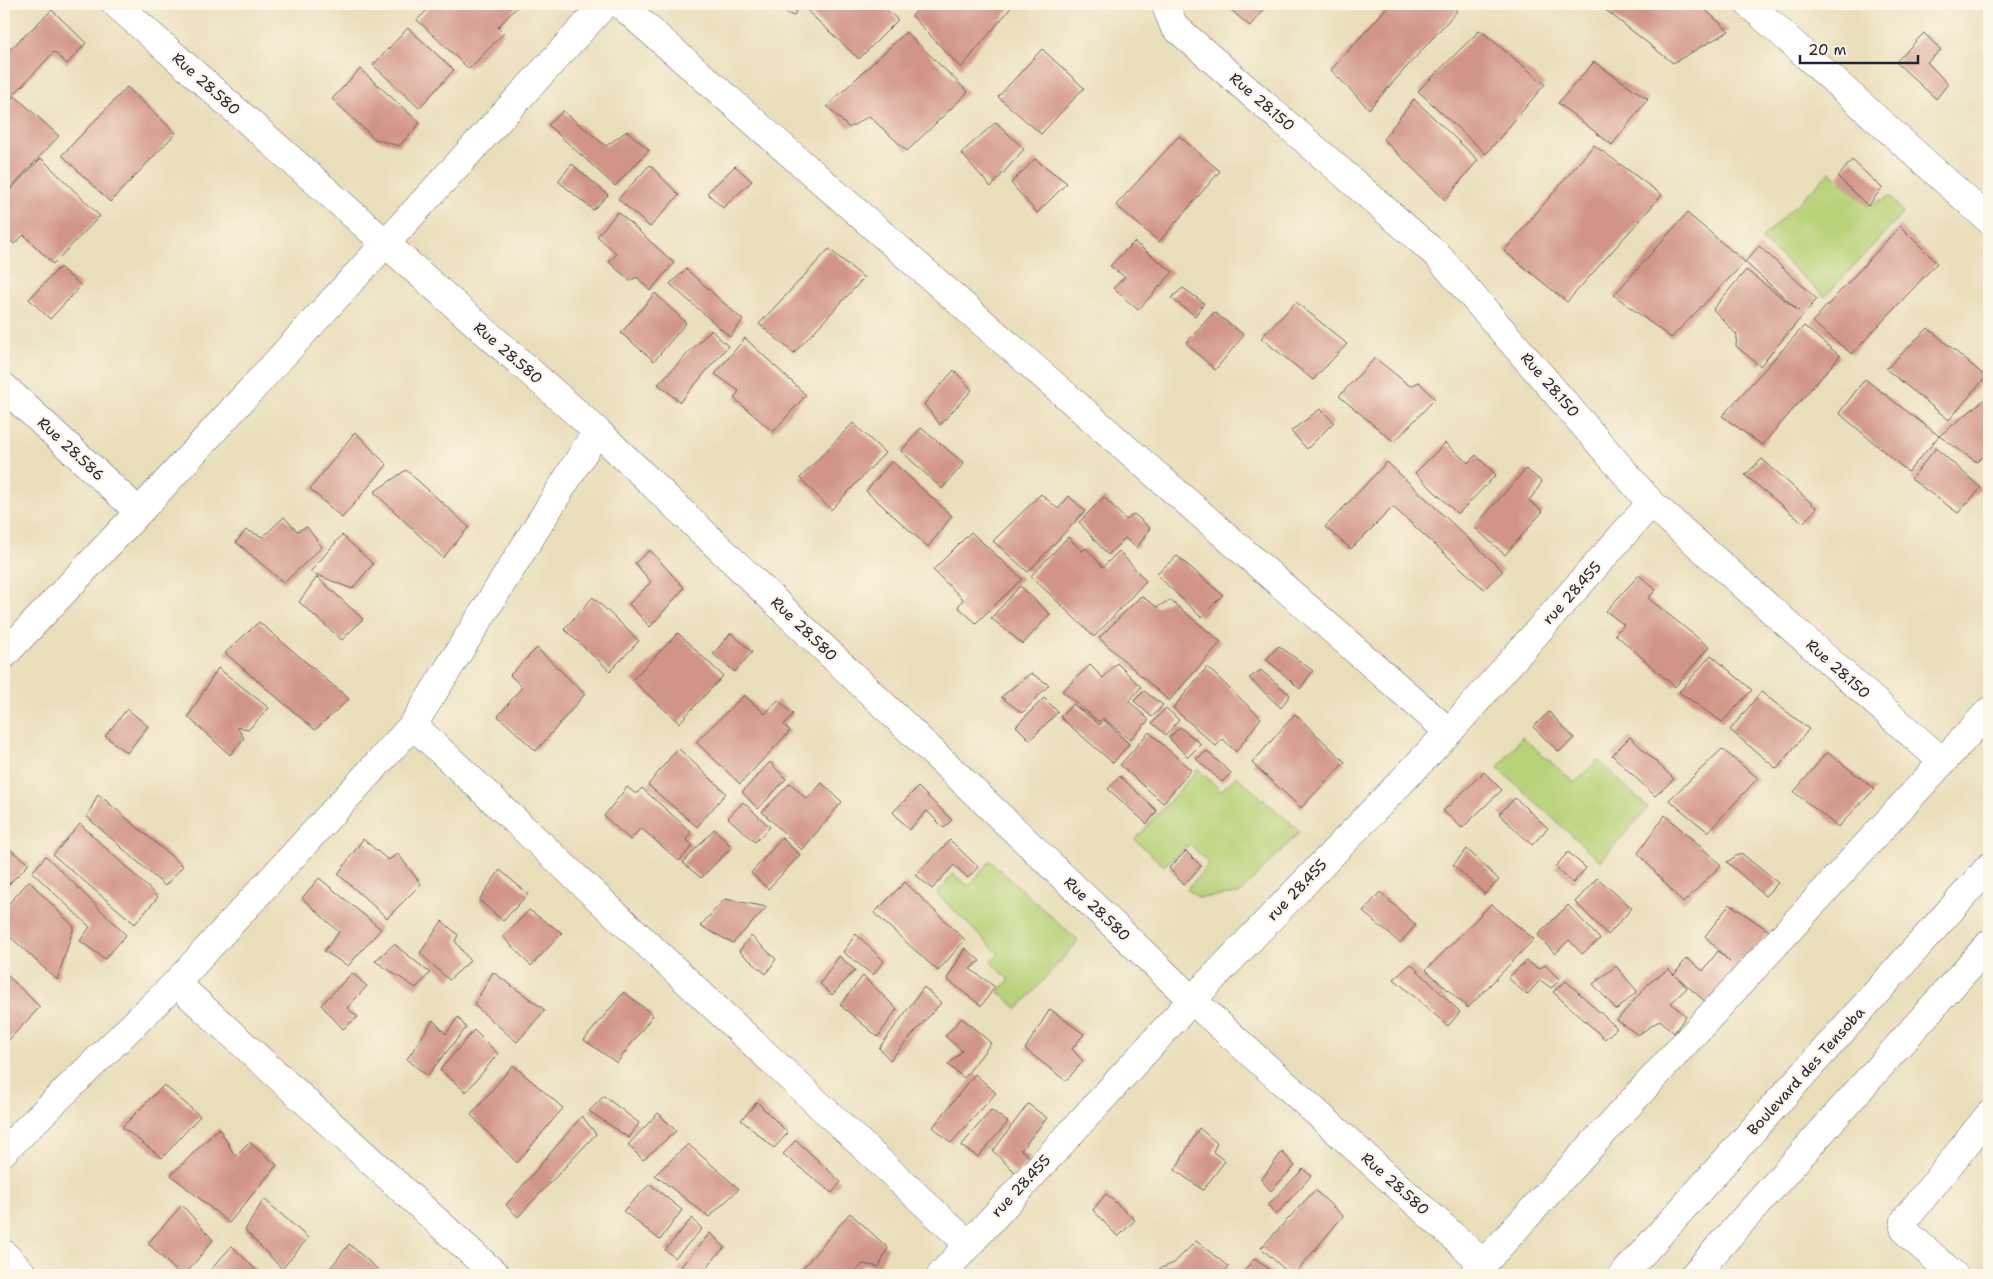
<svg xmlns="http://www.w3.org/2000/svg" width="1993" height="1279" viewBox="0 0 1993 1279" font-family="'Shantell Sans',sans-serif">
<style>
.green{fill:#b7d278;stroke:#6c7a5a}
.building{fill:#d19588}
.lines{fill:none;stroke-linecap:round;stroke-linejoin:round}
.street-casing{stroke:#686467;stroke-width:29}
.primary-casing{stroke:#686467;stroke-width:29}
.street{stroke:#fff;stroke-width:28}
.primary{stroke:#fff;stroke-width:28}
.labels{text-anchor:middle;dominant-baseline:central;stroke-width:4;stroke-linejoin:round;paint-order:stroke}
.street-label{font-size:15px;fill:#22223b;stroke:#fcf5e5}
</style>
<rect width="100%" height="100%" fill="#fcf5e5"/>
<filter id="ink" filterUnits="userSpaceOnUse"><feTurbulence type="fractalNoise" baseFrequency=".02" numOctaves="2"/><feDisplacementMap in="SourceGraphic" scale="10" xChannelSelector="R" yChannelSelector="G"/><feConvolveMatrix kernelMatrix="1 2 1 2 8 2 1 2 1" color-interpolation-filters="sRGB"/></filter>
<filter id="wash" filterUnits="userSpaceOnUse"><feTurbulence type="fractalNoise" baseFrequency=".0096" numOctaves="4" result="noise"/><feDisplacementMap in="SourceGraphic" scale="20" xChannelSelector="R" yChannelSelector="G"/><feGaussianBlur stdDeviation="1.12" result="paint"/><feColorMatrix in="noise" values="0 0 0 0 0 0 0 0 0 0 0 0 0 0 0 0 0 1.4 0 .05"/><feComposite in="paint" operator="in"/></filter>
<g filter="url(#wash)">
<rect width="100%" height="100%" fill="#e9deba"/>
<path class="green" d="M 1830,172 L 1868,206 L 1890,196 L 1903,213 L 1825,297 L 1761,239 Z
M 1522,737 L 1575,783 L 1598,760 L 1648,808 L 1600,861 L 1498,768 Z
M 1198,769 L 1221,791 L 1236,776 L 1300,831 L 1239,894 L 1199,898 L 1187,889 L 1209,864 L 1190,844 L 1164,866 L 1135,840 Z
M 990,861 L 1078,941 L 1018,1009 L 999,992 L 1009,980 L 991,962 L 999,954 L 937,894 L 953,874 L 969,886 Z"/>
<g id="blocks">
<path class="building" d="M 433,4 L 513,4 L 517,7 L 498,27 L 504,33 L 469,69 L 417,20 Z
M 762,4 L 799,4 L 794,16 Z
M 802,4 L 880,4 L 898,20 L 859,59 L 801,5 Z
M 922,4 L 1014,4 L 961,68 L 912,16 Z
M 1224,4 L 1268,4 L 1250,26 Z
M 1390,4 L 1450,4 L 1457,11 L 1369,109 L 1331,70 Z
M 1598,4 L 1699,4 L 1729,31 L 1673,63 Z
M 52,10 L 86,43 L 67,64 L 54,52 L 4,105 L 4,55 Z
M 408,28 L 454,70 L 419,108 L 373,65 Z
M 1480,30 L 1545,84 L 1486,154 L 1418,91 Z
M 906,32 L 968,92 L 907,151 L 869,116 L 849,128 L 827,106 Z
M 1924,33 L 1941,50 L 1927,62 L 1948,84 L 1936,99 L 1896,62 Z
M 1042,49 L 1084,88 L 1041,134 L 998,97 Z
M 1594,62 L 1648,99 L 1612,145 L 1558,103 Z
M 360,69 L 420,123 L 399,146 L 375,139 L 332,99 Z
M 127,87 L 176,133 L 110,202 L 62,155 Z
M 15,96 L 59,136 L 4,195 L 4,108 Z
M 1414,99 L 1478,160 L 1445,200 L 1383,139 Z
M 563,111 L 606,146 L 627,131 L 649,150 L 615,186 L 548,125 Z
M 996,122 L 1024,149 L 991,187 L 961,153 Z
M 1179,136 L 1220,171 L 1159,242 L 1116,205 Z
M 1594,145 L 1662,195 L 1567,302 L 1504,251 Z
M 41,158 L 100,216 L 53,264 L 24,235 L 14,244 L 4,234 L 4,196 Z
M 1035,159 L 1067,183 L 1037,213 L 1011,183 Z
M 1852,160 L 1882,188 L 1868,206 L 1838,177 Z
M 572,164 L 608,195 L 593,210 L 558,181 Z
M 650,165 L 679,195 L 650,227 L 618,199 Z
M 735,166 L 752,181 L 723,208 L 707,193 Z
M 618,212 L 674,263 L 650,291 L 637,277 L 630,281 L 609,262 L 617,254 L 597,236 Z
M 1687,213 L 1745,262 L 1671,338 L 1614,295 Z
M 1900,226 L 1937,263 L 1852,354 L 1812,322 Z
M 1134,242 L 1173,272 L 1138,310 L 1113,288 L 1125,277 L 1110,266 Z
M 1759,246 L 1817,299 L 1760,366 L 1736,346 L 1737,335 L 1713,309 L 1746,270 L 1799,311 L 1745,262 Z
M 829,249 L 864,278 L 794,353 L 759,324 Z
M 60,267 L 81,286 L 50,319 L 29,299 Z
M 686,269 L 743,320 L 730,337 L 670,284 Z
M 1183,288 L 1204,303 L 1195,316 L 1171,298 Z
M 655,293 L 686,323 L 654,361 L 621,333 Z
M 1296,302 L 1347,344 L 1313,380 L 1261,338 Z
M 1214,312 L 1244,335 L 1215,370 L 1186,343 Z
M 1804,326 L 1840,356 L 1762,445 L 1722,416 Z
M 1928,328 L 1986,377 L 1949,420 L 1886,369 Z
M 711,330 L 728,346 L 680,402 L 658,384 Z
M 745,338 L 806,395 L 773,432 L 734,398 L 739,391 L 715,374 Z
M 1375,358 L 1410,386 L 1419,382 L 1435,399 L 1394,442 L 1339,396 Z
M 954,370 L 972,390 L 940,425 L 924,404 Z
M 1865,379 L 1939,436 L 1908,472 L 1839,413 Z
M 1989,396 L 1989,451 L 1977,462 L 1939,436 Z
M 1320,409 L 1334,422 L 1307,449 L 1291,431 Z
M 853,423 L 885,453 L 831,510 L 800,478 Z
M 921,428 L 964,463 L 942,489 L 901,451 Z
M 355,432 L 387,465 L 342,518 L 310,489 Z
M 1445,443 L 1468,463 L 1476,455 L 1496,475 L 1458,514 L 1415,473 Z
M 1936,448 L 1981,488 L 1958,513 L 1911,479 Z
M 1762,459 L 1817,508 L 1803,523 L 1745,475 Z
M 892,461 L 952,516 L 928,547 L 866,491 Z
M 1387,462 L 1503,571 L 1484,589 L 1393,507 L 1351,549 L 1325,527 Z
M 1526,469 L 1542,482 L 1529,501 L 1543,511 L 1505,555 L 1474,527 Z
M 406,470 L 469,527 L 443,558 L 374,492 Z
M 1041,494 L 1058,509 L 1069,496 L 1085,511 L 1028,572 L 993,541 Z
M 1104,497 L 1126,520 L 1134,514 L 1150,528 L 1137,548 L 1125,538 L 1108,555 L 1079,522 Z
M 284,517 L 297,531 L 307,527 L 322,547 L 284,583 L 236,542 L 246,530 L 263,537 Z
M 971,532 L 1022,579 L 976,623 L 958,607 L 963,599 L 933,570 Z
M 342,535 L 373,564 L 352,589 L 310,572 Z
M 1068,537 L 1082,551 L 1086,548 L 1103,567 L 1119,551 L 1146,581 L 1094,637 L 1031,576 Z
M 650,550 L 684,588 L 650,627 L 629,604 L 651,582 L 635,563 Z
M 1177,556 L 1223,595 L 1201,617 L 1156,574 Z
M 1639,575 L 1656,590 L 1648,598 L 1709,647 L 1675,687 L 1615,634 L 1624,625 L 1606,611 Z
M 317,577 L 363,619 L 342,640 L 299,602 Z
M 1020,586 L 1050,614 L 1023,644 L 991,618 Z
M 1141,596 L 1157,607 L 1170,600 L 1221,642 L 1169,701 L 1099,638 Z
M 593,597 L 639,641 L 610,671 L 564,629 Z
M 259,622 L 349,699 L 315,730 L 225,653 Z
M 678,633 L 723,676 L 679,723 L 632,680 Z
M 731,633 L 752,652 L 735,672 L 713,654 Z
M 1279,646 L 1313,671 L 1300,689 L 1266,659 Z
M 537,648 L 585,694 L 536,751 L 498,716 L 522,687 L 510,675 Z
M 1711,655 L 1752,690 L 1722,722 L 1679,692 Z
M 1117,663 L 1141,687 L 1129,701 L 1149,720 L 1130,740 L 1103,718 L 1099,722 L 1062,691 L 1090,665 L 1103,678 Z
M 1207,667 L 1261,718 L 1236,752 L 1223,739 L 1216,746 L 1173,708 Z
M 218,668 L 269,708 L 249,729 L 237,727 L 244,738 L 230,755 L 188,717 Z
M 1261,670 L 1290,695 L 1281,708 L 1249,678 Z
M 1031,673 L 1049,685 L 1022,713 L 1001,697 Z
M 1144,691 L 1163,705 L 1152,717 L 1134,701 Z
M 1761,692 L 1809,729 L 1777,769 L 1730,730 Z
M 744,695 L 765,714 L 778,700 L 793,714 L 784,725 L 790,731 L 740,784 L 696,742 Z
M 1044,698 L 1058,712 L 1030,740 L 1016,726 Z
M 1073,704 L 1100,725 L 1104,720 L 1129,744 L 1113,763 L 1060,717 Z
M 1166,708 L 1179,720 L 1166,735 L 1152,723 Z
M 127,709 L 148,726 L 127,753 L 105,736 Z
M 1549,712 L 1574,738 L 1559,752 L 1533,727 Z
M 1295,714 L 1345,762 L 1301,808 L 1252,763 Z
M 1180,727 L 1201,744 L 1188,757 L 1169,738 Z
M 1149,732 L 1191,770 L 1163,803 L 1120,765 Z
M 1630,737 L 1674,779 L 1655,796 L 1612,755 Z
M 678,748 L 726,793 L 697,827 L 648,785 Z
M 1722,749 L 1758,778 L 1708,832 L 1669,800 Z
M 1207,751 L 1231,773 L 1222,782 L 1196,759 Z
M 1827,752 L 1875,789 L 1838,827 L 1794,792 Z
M 770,762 L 786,779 L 758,809 L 742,792 Z
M 1484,772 L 1502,790 L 1462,828 L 1443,811 Z
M 1120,776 L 1157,811 L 1147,824 L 1108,789 Z
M 790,783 L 807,799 L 822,783 L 842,802 L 802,850 L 762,812 Z
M 627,787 L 636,794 L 642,788 L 691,832 L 686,840 L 693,845 L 679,861 L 641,828 L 630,840 L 604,816 Z
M 918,787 L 952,820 L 944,828 L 927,811 L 909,830 L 893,812 Z
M 98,794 L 183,866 L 165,886 L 87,817 Z
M 1515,798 L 1548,828 L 1532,845 L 1499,814 Z
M 743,802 L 770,827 L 755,842 L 728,818 Z
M 1665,815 L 1721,865 L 1683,903 L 1638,853 Z
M 80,824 L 158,897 L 135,924 L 53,855 Z
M 714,829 L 732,847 L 701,878 L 683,863 Z
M 782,838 L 800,855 L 768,889 L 751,873 Z
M 363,839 L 388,860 L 398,854 L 421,884 L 387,918 L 338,874 Z
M 950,840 L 978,867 L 968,878 L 954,865 L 932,889 L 916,875 Z
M 4,845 L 29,864 L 4,889 Z
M 1467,849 L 1499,880 L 1485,894 L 1453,865 Z
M 1186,851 L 1201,866 L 1184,885 L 1169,868 Z
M 1568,852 L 1586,868 L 1573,883 L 1555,867 Z
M 1741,853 L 1778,883 L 1765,896 L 1727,862 Z
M 46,856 L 126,935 L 105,959 L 80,941 L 90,927 L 32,872 Z
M 500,870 L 528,894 L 503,921 L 479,900 Z
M 319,878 L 381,929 L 348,966 L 324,951 L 339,932 L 302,898 Z
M 1597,878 L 1632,908 L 1608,935 L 1575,902 Z
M 29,881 L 74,927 L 57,980 L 4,931 L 4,909 Z
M 905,882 L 965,940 L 938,971 L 874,913 Z
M 1380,892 L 1416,925 L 1400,943 L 1363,912 Z
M 725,899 L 767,907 L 733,943 L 700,926 Z
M 1491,904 L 1534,939 L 1468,1008 L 1426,970 Z
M 1730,904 L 1769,931 L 1740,971 L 1708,1004 L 1676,976 L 1687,988 L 1671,1003 L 1686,1016 L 1674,1033 L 1660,1020 L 1638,1035 L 1617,1020 L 1649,983 L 1669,969 L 1674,975 L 1687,958 L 1703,971 L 1718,951 L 1730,962 L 1705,936 Z
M 1568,905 L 1600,939 L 1582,954 L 1569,940 L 1555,954 L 1538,935 Z
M 529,910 L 562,933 L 531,966 L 503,937 Z
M 442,921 L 458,935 L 455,941 L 470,961 L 449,980 L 420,953 Z
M 856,934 L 884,961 L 873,975 L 843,952 Z
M 751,936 L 776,959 L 766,974 L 739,951 Z
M 394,944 L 430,973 L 416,988 L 375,961 Z
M 965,948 L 980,961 L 970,969 L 995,987 L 981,1006 L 947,979 Z
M 839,956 L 855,970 L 832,995 L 820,984 Z
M 1526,961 L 1539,969 L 1545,965 L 1560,980 L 1551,988 L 1540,980 L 1527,995 L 1508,978 Z
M 1411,964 L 1460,1012 L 1448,1026 L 1394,979 Z
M 1616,966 L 1637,991 L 1617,1010 L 1593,984 Z
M 4,972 L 40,1007 L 4,1045 Z
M 493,972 L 545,1010 L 517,1042 L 474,1005 Z
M 352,973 L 367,986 L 347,1008 L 358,1017 L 343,1029 L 321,1005 Z
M 863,976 L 897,1009 L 878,1037 L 840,1005 Z
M 1566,981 L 1617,1028 L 1605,1039 L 1553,992 Z
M 924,987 L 941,1003 L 890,1060 L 879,1048 Z
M 624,992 L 653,1015 L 617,1063 L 584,1040 Z
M 1050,1009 L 1084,1034 L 1072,1049 L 1083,1061 L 1066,1081 L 1025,1049 Z
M 458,1017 L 466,1028 L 427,1076 L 407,1059 L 433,1020 L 446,1034 Z
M 962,1018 L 991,1043 L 964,1078 L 948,1065 L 962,1051 L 945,1036 Z
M 474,1030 L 498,1054 L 466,1092 L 440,1070 Z
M 513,1065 L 563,1108 L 517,1163 L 471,1115 Z
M 975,1074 L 996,1093 L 951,1143 L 933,1127 Z
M 164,1085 L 200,1116 L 162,1158 L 122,1127 Z
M 604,1096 L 639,1123 L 629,1138 L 589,1111 Z
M 757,1102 L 788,1133 L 774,1148 L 741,1120 Z
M 1028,1104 L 1047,1118 L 1021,1150 L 1031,1158 L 1016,1173 L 993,1151 Z
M 991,1110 L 1008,1122 L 978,1157 L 961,1146 Z
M 658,1113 L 676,1131 L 643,1160 L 628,1145 Z
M 582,1116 L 596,1134 L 518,1217 L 506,1205 Z
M 219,1128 L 235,1156 L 249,1142 L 277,1165 L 229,1223 L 171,1175 Z
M 1199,1128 L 1217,1143 L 1213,1152 L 1225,1161 L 1203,1190 L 1175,1170 Z
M 796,1140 L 841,1182 L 832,1193 L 783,1154 Z
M 688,1144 L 739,1189 L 709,1217 L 655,1175 Z
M 1282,1152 L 1295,1166 L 1271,1191 L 1261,1180 Z
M 1303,1169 L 1311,1176 L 1276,1215 L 1268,1205 Z
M 650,1184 L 682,1210 L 660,1240 L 623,1211 Z
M 1315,1190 L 1343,1216 L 1294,1275 L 1291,1275 L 1261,1248 Z
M 1106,1194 L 1135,1220 L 1118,1237 L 1093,1210 Z
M 264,1199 L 308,1238 L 282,1269 L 245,1230 Z
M 182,1205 L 213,1240 L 185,1275 L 180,1275 L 148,1243 Z
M 850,1213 L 888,1248 L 879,1267 L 863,1264 L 852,1275 L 797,1275 Z
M 692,1218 L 702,1229 L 675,1258 L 665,1250 Z
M 710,1233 L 725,1247 L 699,1275 L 686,1275 L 678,1270 Z
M 1196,1241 L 1229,1267 L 1222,1275 L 1167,1275 L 1159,1269 L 1174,1263 Z
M 349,1244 L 384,1275 L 325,1275 Z
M 232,1246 L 261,1275 L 206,1275 Z
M 1255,1258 L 1276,1275 L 1240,1275 Z"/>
</g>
</g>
<g filter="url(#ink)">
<use href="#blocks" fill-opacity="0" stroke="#686467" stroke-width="1"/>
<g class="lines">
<g class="street-casing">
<path id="street" d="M 116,4 L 597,431 L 1192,1000 L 1484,1264
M 620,4 L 1449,732
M 1165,4 L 1174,26 L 1437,255 L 1651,503 L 1943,762
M 1749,4 L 1989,220
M 4,387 L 139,512
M 4,655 L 139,512 L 605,4
M 413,725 L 968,1244
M 176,983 L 496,1275
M 4,1151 L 176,983 L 413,725 L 597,431
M 4,1254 L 24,1275
M 941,1275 L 1192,1000 L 1449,732 L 1651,503
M 1473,1275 L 1989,711
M 1954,1275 L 1910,1236 L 1904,1228 L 1905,1220 L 1989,1115"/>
</g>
<g class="primary-casing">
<path id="primary" d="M 1623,1275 L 1989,867
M 1694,1275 L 1989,944"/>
</g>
<use href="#street" class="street"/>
<use href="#primary" class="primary"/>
</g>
</g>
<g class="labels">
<g class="street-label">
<text transform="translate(206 84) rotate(42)">Rue 28.580</text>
<text transform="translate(1262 102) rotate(41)">Rue 28.150</text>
<text transform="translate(508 353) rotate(41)">Rue 28.580</text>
<text transform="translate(1550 385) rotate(49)">Rue 28.150</text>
<text transform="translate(71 449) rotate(43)">Rue 28.586</text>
<text transform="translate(1572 593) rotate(-48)">rue 28.455</text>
<text transform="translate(804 629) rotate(44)">Rue 28.580</text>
<text transform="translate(1838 669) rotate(42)">Rue 28.150</text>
<text transform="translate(1297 890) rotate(-46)">rue 28.455</text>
<text transform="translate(1097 909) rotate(44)">Rue 28.580</text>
<text transform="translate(1806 1071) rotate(-48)">Boulevard des Tensoba</text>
<text transform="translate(1395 1184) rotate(42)">Rue 28.580</text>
<text transform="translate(1021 1186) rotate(-47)">rue 28.455</text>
</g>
</g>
<rect width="1993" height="1279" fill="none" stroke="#fcf5e5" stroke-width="20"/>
<path d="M1800 55v8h118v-8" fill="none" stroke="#22223b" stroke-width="2.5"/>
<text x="1808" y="55" font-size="15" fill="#22223b" stroke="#fcf5e5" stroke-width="4" paint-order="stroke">20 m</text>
</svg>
